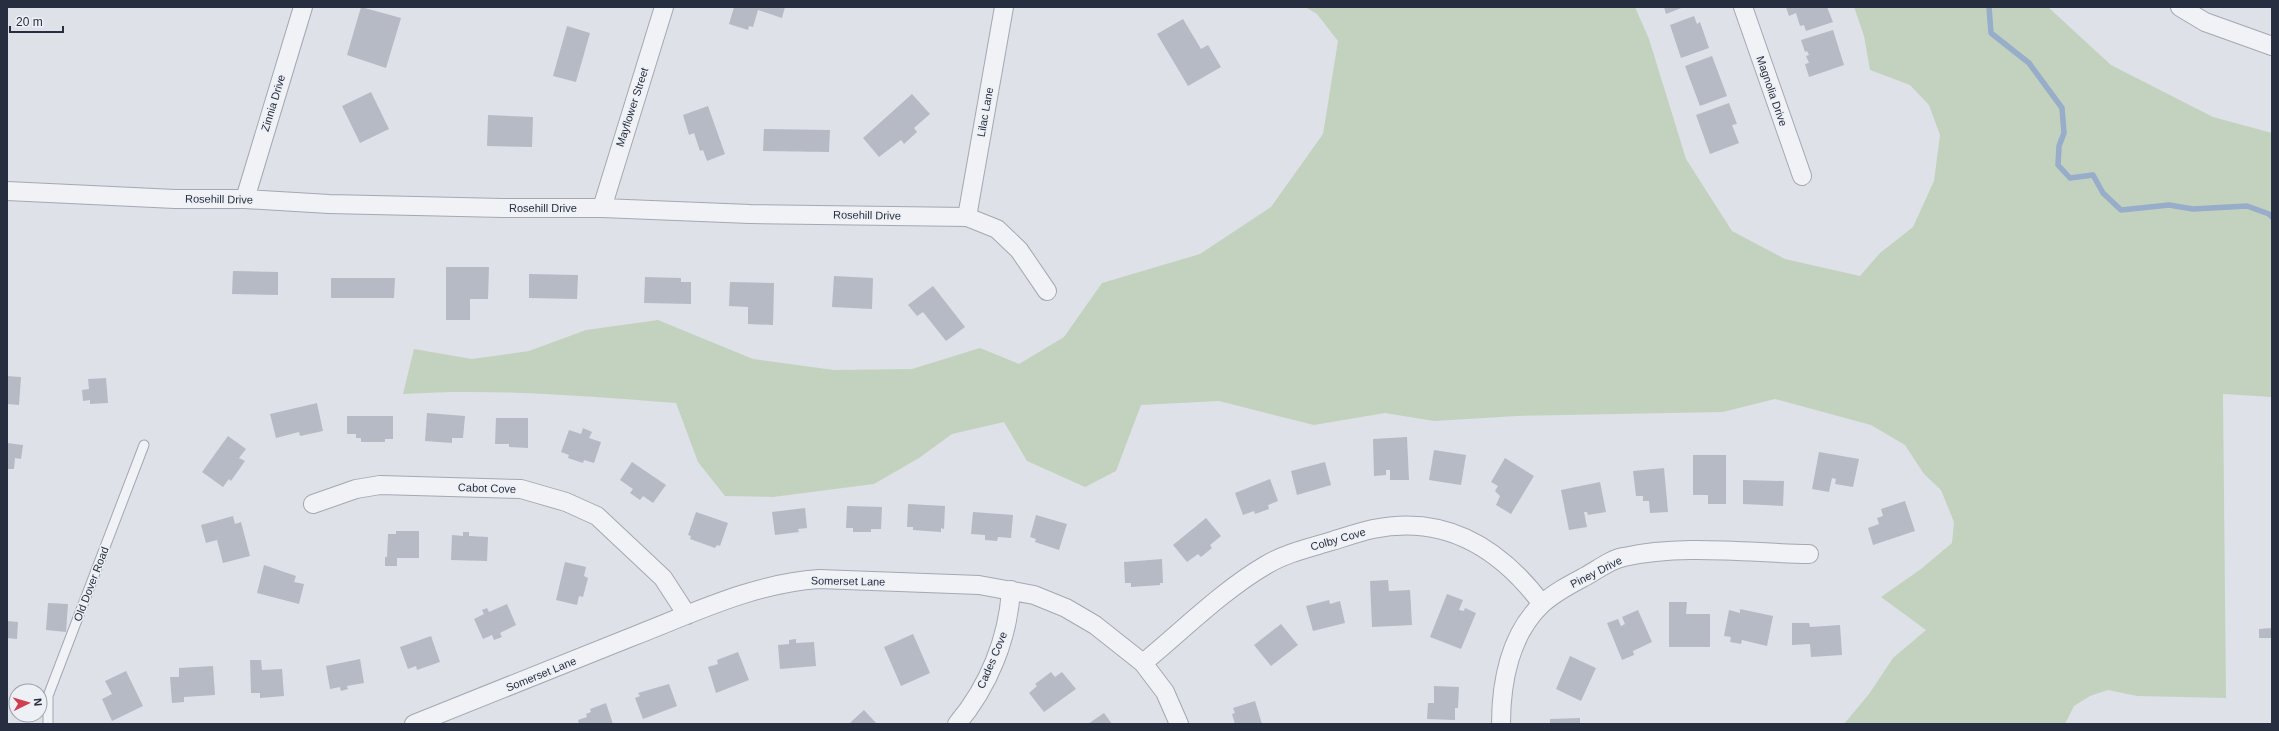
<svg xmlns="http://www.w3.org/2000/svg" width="2279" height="731" viewBox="0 0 2279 731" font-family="Helvetica,sans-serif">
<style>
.green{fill:#c3d2be}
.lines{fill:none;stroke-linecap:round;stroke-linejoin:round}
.stream{stroke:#97adc9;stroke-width:5.5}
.building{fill:#b5bac5}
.service-casing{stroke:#a3a8b2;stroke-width:11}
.minor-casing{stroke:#a3a8b2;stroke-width:20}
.service{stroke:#f0f2f6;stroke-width:9}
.minor{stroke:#f0f2f6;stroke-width:18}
.labels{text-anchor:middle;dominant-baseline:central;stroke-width:3;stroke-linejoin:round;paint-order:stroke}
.street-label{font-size:11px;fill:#262e3f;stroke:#edf0f5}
</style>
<rect width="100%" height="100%" fill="#dee1e8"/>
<path class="green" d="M 1305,7 L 1635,7 L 1649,39 L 1686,159 L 1732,231 L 1785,259 L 1860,276 L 1880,253 L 1913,227 L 1934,181 L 1940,135 L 1929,105 L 1910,85 L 1870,70 L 1864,36 L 1854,7 L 2048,7 L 2111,65 L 2213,117 L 2272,133 L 2272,397 L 2223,394 L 2226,698 L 2137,696 L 2108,690 L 2090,696 L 2074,706 L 2065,724 L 1844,724 L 1869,694 L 1893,658 L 1926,630 L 1881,597 L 1921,569 L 1952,543 L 1954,522 L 1941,490 L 1924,474 L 1905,445 L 1871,425 L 1775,399 L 1723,412 L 1517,416 L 1434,421 L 1385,413 L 1314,425 L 1219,401 L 1141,405 L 1116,471 L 1085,487 L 1027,461 L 1004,422 L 952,434 L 919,458 L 874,484 L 773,497 L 725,496 L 698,462 L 676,403 C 585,396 493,388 403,394 L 414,349 L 472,359 L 529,351 L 586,330 L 658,320 L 753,359 L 834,370 L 912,369 L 980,348 L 1019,364 L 1064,337 L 1102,283 L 1200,254 L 1271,207 L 1323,134 L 1338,41 L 1317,14 Z"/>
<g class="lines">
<path class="stream" d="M 1989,7 L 1991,33 L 2029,63 L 2062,108 L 2064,133 L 2059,146 L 2058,165 L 2070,178 L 2093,175 L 2103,193 L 2121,210 L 2169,205 L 2193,209 L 2247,206 L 2269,214 L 2272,217"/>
</g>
<path class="building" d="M 361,7 L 401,18 L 386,68 L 347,55 Z
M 734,7 L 785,7 L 782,18 L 758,10 L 753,27 L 749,26 L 748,30 L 729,24 Z
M 1664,7 L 1684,7 L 1666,14 Z
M 1786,7 L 1827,7 L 1833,22 L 1806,31 L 1804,25 L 1800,26 L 1796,13 L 1789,16 Z
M 1694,16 L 1697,24 L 1700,22 L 1709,48 L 1681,58 L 1670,25 Z
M 1183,19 L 1201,49 L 1208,45 L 1221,67 L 1188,86 L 1157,34 Z
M 567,26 L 590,33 L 576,82 L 553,76 Z
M 1833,30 L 1844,65 L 1809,77 L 1805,64 L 1809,63 L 1806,56 L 1809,55 L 1807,51 L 1805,52 L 1801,40 Z
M 1712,56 L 1727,96 L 1700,106 L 1685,66 Z
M 371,92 L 389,129 L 360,143 L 342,106 Z
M 912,94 L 930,114 L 914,128 L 917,132 L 904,144 L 901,140 L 879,157 L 863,138 Z
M 1729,103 L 1737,124 L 1732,125 L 1739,143 L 1710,154 L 1696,115 Z
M 708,106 L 725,154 L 707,161 L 703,150 L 700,151 L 694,133 L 689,135 L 683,115 Z
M 488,115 L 533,117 L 532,147 L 487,146 Z
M 764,129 L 830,130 L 829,152 L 763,151 Z
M 446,267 L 489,267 L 488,299 L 470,299 L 470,320 L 446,320 Z
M 233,271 L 278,272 L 278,295 L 232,294 Z
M 529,274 L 578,275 L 577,299 L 529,298 Z
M 834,276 L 873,278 L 872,309 L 832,307 Z
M 645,277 L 681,278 L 681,282 L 691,282 L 691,304 L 644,303 Z
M 331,278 L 395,278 L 394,298 L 331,298 Z
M 730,282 L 774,283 L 773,325 L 748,324 L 748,307 L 729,306 Z
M 933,286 L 965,327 L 946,341 L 923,312 L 917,316 L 908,305 Z
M 7,376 L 21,377 L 19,405 L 7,404 Z
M 106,378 L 108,403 L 90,404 L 90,400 L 83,401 L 82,390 L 89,389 L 88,379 Z
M 317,403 L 323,431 L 300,436 L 299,432 L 276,438 L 270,414 Z
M 427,413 L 465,416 L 463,438 L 452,438 L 452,443 L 425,441 Z
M 347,416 L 393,416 L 393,439 L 385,439 L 385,442 L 361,442 L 361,438 L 356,438 L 356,434 L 347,434 Z
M 496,418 L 528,418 L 528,448 L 509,447 L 509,444 L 495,444 Z
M 583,428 L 592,432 L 589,438 L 601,442 L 594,463 L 584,460 L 583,463 L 568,458 L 569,455 L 561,452 L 569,430 L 581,434 Z
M 228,436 L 246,449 L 239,458 L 245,461 L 231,481 L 229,479 L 223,487 L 202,472 Z
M 1407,437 L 1409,480 L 1390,480 L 1390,470 L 1386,470 L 1386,475 L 1374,476 L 1373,439 Z
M 7,443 L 23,445 L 21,459 L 15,458 L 14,469 L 7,469 Z
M 1434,450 L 1466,455 L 1461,485 L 1429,480 Z
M 1819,452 L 1859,459 L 1853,487 L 1835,484 L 1836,479 L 1832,478 L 1829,492 L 1812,489 Z
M 1693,455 L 1726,455 L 1726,504 L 1708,504 L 1708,495 L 1693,495 Z
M 1505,458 L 1534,476 L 1511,514 L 1496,505 L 1500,496 L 1495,491 L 1498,486 L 1491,482 Z
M 632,462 L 666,485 L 653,503 L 643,496 L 640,500 L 630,493 L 633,489 L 620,480 Z
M 1325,462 L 1331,485 L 1297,495 L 1291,471 Z
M 1664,468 L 1668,512 L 1650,513 L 1649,501 L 1643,501 L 1643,496 L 1636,496 L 1633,471 Z
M 1270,479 L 1278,501 L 1268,505 L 1269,509 L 1255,514 L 1254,511 L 1243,515 L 1235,493 Z
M 1743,480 L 1784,481 L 1783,506 L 1743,504 Z
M 1600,482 L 1606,512 L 1588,515 L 1587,512 L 1584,512 L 1587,527 L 1569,530 L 1561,490 Z
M 1905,501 L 1915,531 L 1873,545 L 1868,528 L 1879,524 L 1877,518 L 1883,516 L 1881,509 Z
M 908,504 L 945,506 L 944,529 L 941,528 L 941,532 L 913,530 L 913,527 L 907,527 Z
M 847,506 L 882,507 L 881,529 L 871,529 L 871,532 L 853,532 L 853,528 L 846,528 Z
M 805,508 L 807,528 L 798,529 L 799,532 L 775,535 L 772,512 Z
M 696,512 L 728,523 L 720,546 L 717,545 L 715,548 L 690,539 L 691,536 L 688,535 Z
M 973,512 L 1013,515 L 1011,538 L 998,537 L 997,541 L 985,540 L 985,535 L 971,534 Z
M 1036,515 L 1067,524 L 1059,550 L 1035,542 L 1036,539 L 1030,537 Z
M 233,516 L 235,524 L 241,522 L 250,556 L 223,563 L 217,540 L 206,543 L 201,525 Z
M 1206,518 L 1221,536 L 1210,545 L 1212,548 L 1201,557 L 1198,554 L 1187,562 L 1173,545 Z
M 396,531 L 419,531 L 419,558 L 397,558 L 397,566 L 385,566 L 385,557 L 387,557 L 388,534 L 396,534 Z
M 463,532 L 469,532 L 469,536 L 488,537 L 487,561 L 451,560 L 452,535 L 463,536 Z
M 1162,559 L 1163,583 L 1160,583 L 1160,585 L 1131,587 L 1131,583 L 1125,583 L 1124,562 Z
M 565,562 L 586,567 L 584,576 L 588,578 L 583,597 L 579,596 L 577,605 L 556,600 Z
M 264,565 L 296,576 L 294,582 L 304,584 L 299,604 L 257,593 Z
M 1388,580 L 1389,591 L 1410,590 L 1412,625 L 1372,627 L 1370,581 Z
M 1447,594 L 1463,600 L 1459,610 L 1464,611 L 1465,608 L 1476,613 L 1461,649 L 1430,637 Z
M 1329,600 L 1330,604 L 1340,601 L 1345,623 L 1313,631 L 1306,606 Z
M 1669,602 L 1687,602 L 1686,614 L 1710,614 L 1710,647 L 1669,647 Z
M 48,603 L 68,604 L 66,632 L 46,630 Z
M 507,604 L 516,625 L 500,633 L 502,637 L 494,640 L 492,635 L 483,639 L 474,619 L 484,614 L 482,610 L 487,608 L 489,612 Z
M 1740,609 L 1773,616 L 1767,646 L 1742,640 L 1741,644 L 1730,642 L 1731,637 L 1724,636 L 1729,610 L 1740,613 Z
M 1638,610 L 1652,642 L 1633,651 L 1634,655 L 1622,660 L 1607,623 L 1618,619 L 1621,626 L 1625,624 L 1622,617 Z
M 7,621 L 18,622 L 17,639 L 7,638 Z
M 1792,623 L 1809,623 L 1810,627 L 1840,625 L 1842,655 L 1811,657 L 1810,644 L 1792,645 Z
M 1281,624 L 1298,645 L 1271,666 L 1254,645 Z
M 2272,628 L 2272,638 L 2259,638 L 2259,629 Z
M 913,634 L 930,673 L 901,686 L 884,647 Z
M 431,636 L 440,662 L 417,670 L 416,666 L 408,669 L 400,647 Z
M 796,639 L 796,643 L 814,642 L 816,666 L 780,669 L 778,645 L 789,644 L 789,640 Z
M 738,652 L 749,680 L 716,693 L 708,667 L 718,664 L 717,660 Z
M 1570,656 L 1596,668 L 1581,701 L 1556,689 Z
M 360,659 L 364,683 L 347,686 L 348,689 L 341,691 L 340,687 L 330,689 L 326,666 Z
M 250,660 L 261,660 L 262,670 L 282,669 L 284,696 L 260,698 L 260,693 L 251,693 Z
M 213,666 L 215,695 L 184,697 L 184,702 L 172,703 L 170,677 L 179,677 L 179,668 Z
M 126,671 L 143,706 L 112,721 L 102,699 L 112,694 L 105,681 Z
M 1051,672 L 1055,677 L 1062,672 L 1076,689 L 1044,712 L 1029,693 L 1037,686 L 1035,684 Z
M 669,684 L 677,706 L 643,719 L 635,698 L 640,696 L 638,693 Z
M 1434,686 L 1459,687 L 1458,708 L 1455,708 L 1455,720 L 1427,719 L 1428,703 L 1434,703 Z
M 1255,701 L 1262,724 L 1235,724 L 1232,714 L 1235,713 L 1233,708 Z
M 606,703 L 613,724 L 579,724 L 578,720 L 587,717 L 586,714 L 591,712 L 590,709 Z
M 864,710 L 877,724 L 849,724 L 853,720 Z
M 1104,713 L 1112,724 L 1088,724 Z
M 1580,718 L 1580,724 L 1550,724 L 1550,719 Z"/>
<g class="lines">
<g class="service-casing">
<path id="service" d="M 48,724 L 48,696 L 144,445"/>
</g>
<g class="minor-casing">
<path id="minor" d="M 1743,7 L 1802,176
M 2180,7 L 2205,22 L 2272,46
M 7,191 L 175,199 L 245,199 L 329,204 L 503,208 L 602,208 L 750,214 L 967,217 L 997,229 L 1019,250 L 1047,291
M 245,199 L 303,7
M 602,208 L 664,7
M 967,217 L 1004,7
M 313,504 L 356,489 L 380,485 L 521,489 L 566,502 L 597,516 L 663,578 L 687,615
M 1143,663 C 1182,631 1223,590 1266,565 C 1286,553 1309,548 1332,541 C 1345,537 1359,532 1373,529 C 1445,514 1500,548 1542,604
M 414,724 C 488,695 561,665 634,636 C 693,613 755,583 819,579 L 979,585 L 1034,595 L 1066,608 L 1095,625 L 1143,663 L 1165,692 L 1179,724
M 957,724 C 989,686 1008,638 1011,590
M 1501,724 C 1501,682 1510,634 1542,604 C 1555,592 1571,584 1586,576 C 1597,570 1611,559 1624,557 C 1682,544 1749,553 1809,554"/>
</g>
<use href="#service" class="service"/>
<use href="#minor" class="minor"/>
</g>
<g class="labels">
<g class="street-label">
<text transform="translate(1772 91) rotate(71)">Magnolia Drive</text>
<text transform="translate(273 103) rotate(-73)">Zinnia Drive</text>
<text transform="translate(632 107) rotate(-72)">Mayflower Street</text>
<text transform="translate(985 112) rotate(-80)">Lilac Lane</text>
<text transform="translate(219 199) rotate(1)">Rosehill Drive</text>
<text x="543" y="208">Rosehill Drive</text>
<text transform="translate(867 215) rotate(1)">Rosehill Drive</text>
<text transform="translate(487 488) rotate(2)">Cabot Cove</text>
<text transform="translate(1338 539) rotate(-16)">Colby Cove</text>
<text transform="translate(1596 572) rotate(-27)">Piney Drive</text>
<text transform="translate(848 581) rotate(1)">Somerset Lane</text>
<text transform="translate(91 584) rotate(-69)">Old Dover Road</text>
<text transform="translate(992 660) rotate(-67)">Cades Cove</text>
<text transform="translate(541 674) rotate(-22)">Somerset Lane</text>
</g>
</g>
<rect width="2279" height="731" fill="none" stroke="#262e3f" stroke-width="16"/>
<g transform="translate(28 703) rotate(85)"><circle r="19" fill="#edf0f5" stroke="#9da2ac"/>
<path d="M0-3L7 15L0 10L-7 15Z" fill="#d13e4f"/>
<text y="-6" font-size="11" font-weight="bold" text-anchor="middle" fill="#262e3f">N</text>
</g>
<path d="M10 26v6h53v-6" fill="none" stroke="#262e3f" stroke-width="2"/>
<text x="16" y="26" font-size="12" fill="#262e3f" stroke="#edf0f5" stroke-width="3" paint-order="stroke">20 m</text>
</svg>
